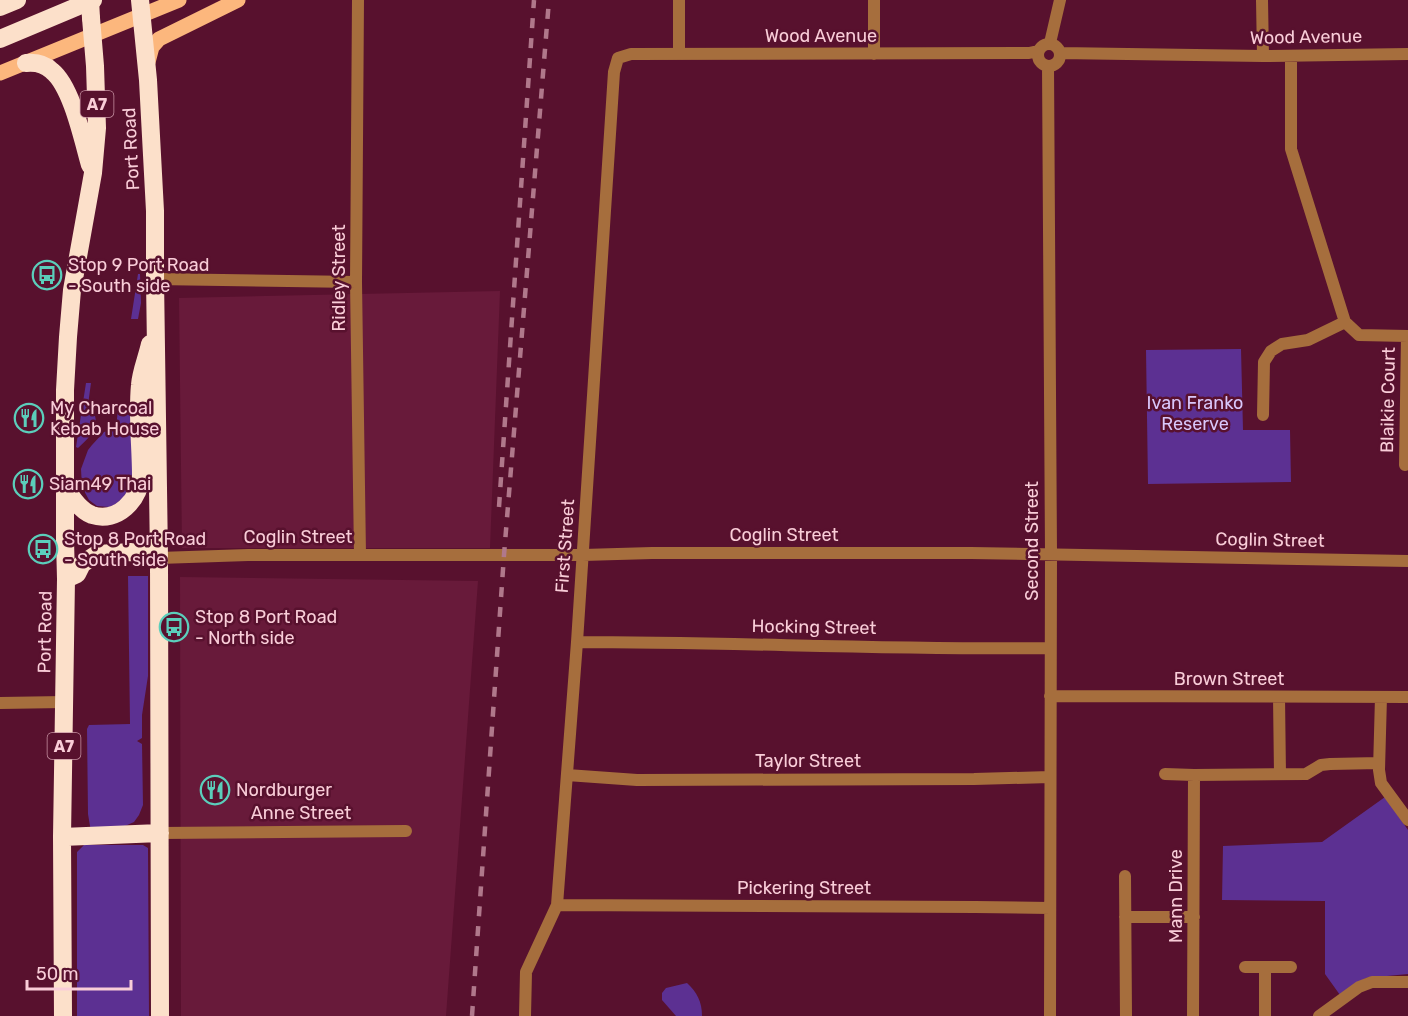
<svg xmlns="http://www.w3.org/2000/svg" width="1408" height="1016" viewBox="0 0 1408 1016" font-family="Rubik,sans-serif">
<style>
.built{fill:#681a3a}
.green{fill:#5c3092}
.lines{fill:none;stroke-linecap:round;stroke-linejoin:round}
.street{stroke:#a66e3d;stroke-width:12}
.primary{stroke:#fcb77d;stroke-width:15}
.highway{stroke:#fce0ca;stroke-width:18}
.rail{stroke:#b0788b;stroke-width:4.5;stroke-dasharray:10 10;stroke-linecap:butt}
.highway-bridge{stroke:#fce0ca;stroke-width:18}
.labels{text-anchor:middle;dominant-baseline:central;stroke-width:5;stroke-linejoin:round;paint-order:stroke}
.shield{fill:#58112e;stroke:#c995a5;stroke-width:1.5}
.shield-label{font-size:16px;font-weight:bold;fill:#f9cdd8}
.street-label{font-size:18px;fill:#f9cdd8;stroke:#58112e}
.poi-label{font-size:18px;fill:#f9cdd8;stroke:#58112e;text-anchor:start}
.park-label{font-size:18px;fill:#d9c7fb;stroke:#58112e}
</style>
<rect width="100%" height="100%" fill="#58112e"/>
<path class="built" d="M 500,291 L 490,548 L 182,548 L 179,298 Z
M 180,577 L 478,581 L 446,1016 L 181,1016 Z"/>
<path class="green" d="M 138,274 L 140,274 L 141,303 L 138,319 L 131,319 Z
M 1241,349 L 1243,430 L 1290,430 L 1291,482 L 1148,484 L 1146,350 Z
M 86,383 L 91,383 L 87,412 L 95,416 C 99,430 87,439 78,448 L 76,447 Z
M 118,409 L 131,409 L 133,470 L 128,490 L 122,499 L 114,505 L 109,507 L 97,506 L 89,500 L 82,487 L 81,469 L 88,450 L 92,445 L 104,432 L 116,428 Z
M 128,576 L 148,576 L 148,676 L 142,715 L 142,738 L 137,741 L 142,744 L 143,805 L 139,815 L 134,822 L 125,826 L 91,832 L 88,814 L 87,729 L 89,725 L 130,724 Z
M 1385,797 L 1408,830 L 1408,974 L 1366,978 L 1340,995 L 1325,974 L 1325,901 L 1222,900 L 1223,846 L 1322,842 Z
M 84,845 L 143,845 L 148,848 L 149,1016 L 77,1016 L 77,852 Z
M 687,983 C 697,992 702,1002 702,1016 L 676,1016 L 662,1000 L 662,993 L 666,988 Z"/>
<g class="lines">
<path class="street" d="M 358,0 L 356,282 L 360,555
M 1262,0 L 1263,56
M 1050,43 L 1060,0
M1038 55a11 11 0 1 1 22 0a11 11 0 1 1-22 0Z
M 1060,53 L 1263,56 L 1408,54
M 679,54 L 679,0
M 874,54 L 874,0
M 1291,56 L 1291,149 L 1345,322 L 1359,335 L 1408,336
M 1048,66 L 1051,554 L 1050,1016
M 155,279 L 356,282
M 1263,415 L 1264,362 L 1271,351 L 1282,344 L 1308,340 L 1345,322
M 1405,465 L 1407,336
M 159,558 L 248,555 L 583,555 L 652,553 L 971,553 L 1408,561
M 577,642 C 735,642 892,650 1050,648
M 1050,696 L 1408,697
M 1279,697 L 1280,774
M 1381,697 L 1379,770 L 1381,783 L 1408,820
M 0,703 L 64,702
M 1165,774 L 1194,775 L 1306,774 L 1321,765 L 1330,764 L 1379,763
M 567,775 L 637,780 L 974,779 L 1050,777
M 160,833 L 406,831
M 1125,876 L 1126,1016
M 557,905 L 975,907 L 1050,908
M 1125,917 L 1194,917
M 1245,967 L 1291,967
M 525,1016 L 526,972 L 557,905 L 577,642 L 614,72 L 618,58 L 631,54 L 1029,53 L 1038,51
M 1193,1016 L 1194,775
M 1265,1016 L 1265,967
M 1319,1016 L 1359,987 L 1372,982 L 1408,982"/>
<path class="primary" d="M 148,62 L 152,47 L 159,39 L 238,0
M 0,73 L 179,0"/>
<path class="highway" d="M 140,0 L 148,80 L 155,211 L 155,279 L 159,558 L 160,1016
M 0,7 L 17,0
M 0,39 L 93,0
M 26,63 C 36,62 45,64 52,71 C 72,87 83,141 90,165
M 65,487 C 71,497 81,511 92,515 C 118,523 139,500 141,476 C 141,446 137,416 140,385 C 141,371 147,358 150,344
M 66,579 L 77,574 L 82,564 L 97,554 L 131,552 L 159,558
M 62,837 L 160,833
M 63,1016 L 62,837 L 66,579 L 65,540 L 65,390 L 68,337 L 72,290 L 93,173 L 97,128 L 95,66 L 91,18"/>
<path class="rail" d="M 499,507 L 534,0
M 472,1016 L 504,555 L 549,0"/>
<path class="highway-bridge" d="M 90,0 L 91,18"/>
</g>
<defs>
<g id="bus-ring" transform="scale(1.5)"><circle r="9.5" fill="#58112e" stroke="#5bcebb" stroke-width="1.5"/><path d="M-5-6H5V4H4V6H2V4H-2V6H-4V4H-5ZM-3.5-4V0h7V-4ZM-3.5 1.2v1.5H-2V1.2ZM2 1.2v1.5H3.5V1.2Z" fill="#5bcebb"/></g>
<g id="restaurant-ring" transform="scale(1.5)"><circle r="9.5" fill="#58112e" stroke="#5bcebb" stroke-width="1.5"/><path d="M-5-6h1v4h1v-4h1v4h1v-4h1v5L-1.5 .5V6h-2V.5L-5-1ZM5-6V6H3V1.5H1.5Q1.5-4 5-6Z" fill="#5bcebb"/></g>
</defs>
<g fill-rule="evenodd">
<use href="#bus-ring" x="47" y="275"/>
<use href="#restaurant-ring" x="29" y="418"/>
<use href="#restaurant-ring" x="28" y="484"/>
<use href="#bus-ring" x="43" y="549"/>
<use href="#bus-ring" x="174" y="627"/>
<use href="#restaurant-ring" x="215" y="790"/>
</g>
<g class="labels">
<g class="shield">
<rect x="80.5" y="91" width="33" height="26" rx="4.5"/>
<rect x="47.5" y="733" width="33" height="26" rx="4.5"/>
</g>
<g class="shield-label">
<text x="97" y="104">A7</text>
<text x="64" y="746">A7</text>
</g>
<g class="street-label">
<text x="821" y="36">Wood Avenue</text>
<text transform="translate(1306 37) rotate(-1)">Wood Avenue</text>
<text transform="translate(131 149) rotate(-93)">Port Road</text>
<text transform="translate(339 278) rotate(-90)">Ridley Street</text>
<text transform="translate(1388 400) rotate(-89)">Blaikie Court</text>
<text x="784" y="535">Coglin Street</text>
<text x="298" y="537">Coglin Street</text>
<text transform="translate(1270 540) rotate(1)">Coglin Street</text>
<text transform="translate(1032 541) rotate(-90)">Second Street</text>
<text transform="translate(565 546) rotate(-86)">First Street</text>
<text transform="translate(814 627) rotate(1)">Hocking Street</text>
<text transform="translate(45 632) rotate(-89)">Port Road</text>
<text x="1229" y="679">Brown Street</text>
<text x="808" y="761">Taylor Street</text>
<text x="301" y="813">Anne Street</text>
<text x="804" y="888">Pickering Street</text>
<text transform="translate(1176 896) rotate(-90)">Mann Drive</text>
</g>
<g class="poi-label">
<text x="68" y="265">Stop 9 Port Road<tspan x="68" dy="21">- South side</tspan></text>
<text x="50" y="408">My Charcoal<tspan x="50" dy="21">Kebab House</tspan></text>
<text x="49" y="484">Siam49 Thai</text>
<text x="64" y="539">Stop 8 Port Road<tspan x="64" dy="21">- South side</tspan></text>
<text x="195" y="617">Stop 8 Port Road<tspan x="195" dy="21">- North side</tspan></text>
<text x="236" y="790">Nordburger</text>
</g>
<g class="park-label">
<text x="1195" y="403">Ivan Franko<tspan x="1195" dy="21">Reserve</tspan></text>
</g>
</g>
<path d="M27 980v9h104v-9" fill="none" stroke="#f9cdd8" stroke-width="3"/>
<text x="36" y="980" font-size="18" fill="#f9cdd8" stroke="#58112e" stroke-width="4.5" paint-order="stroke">50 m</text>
</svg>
